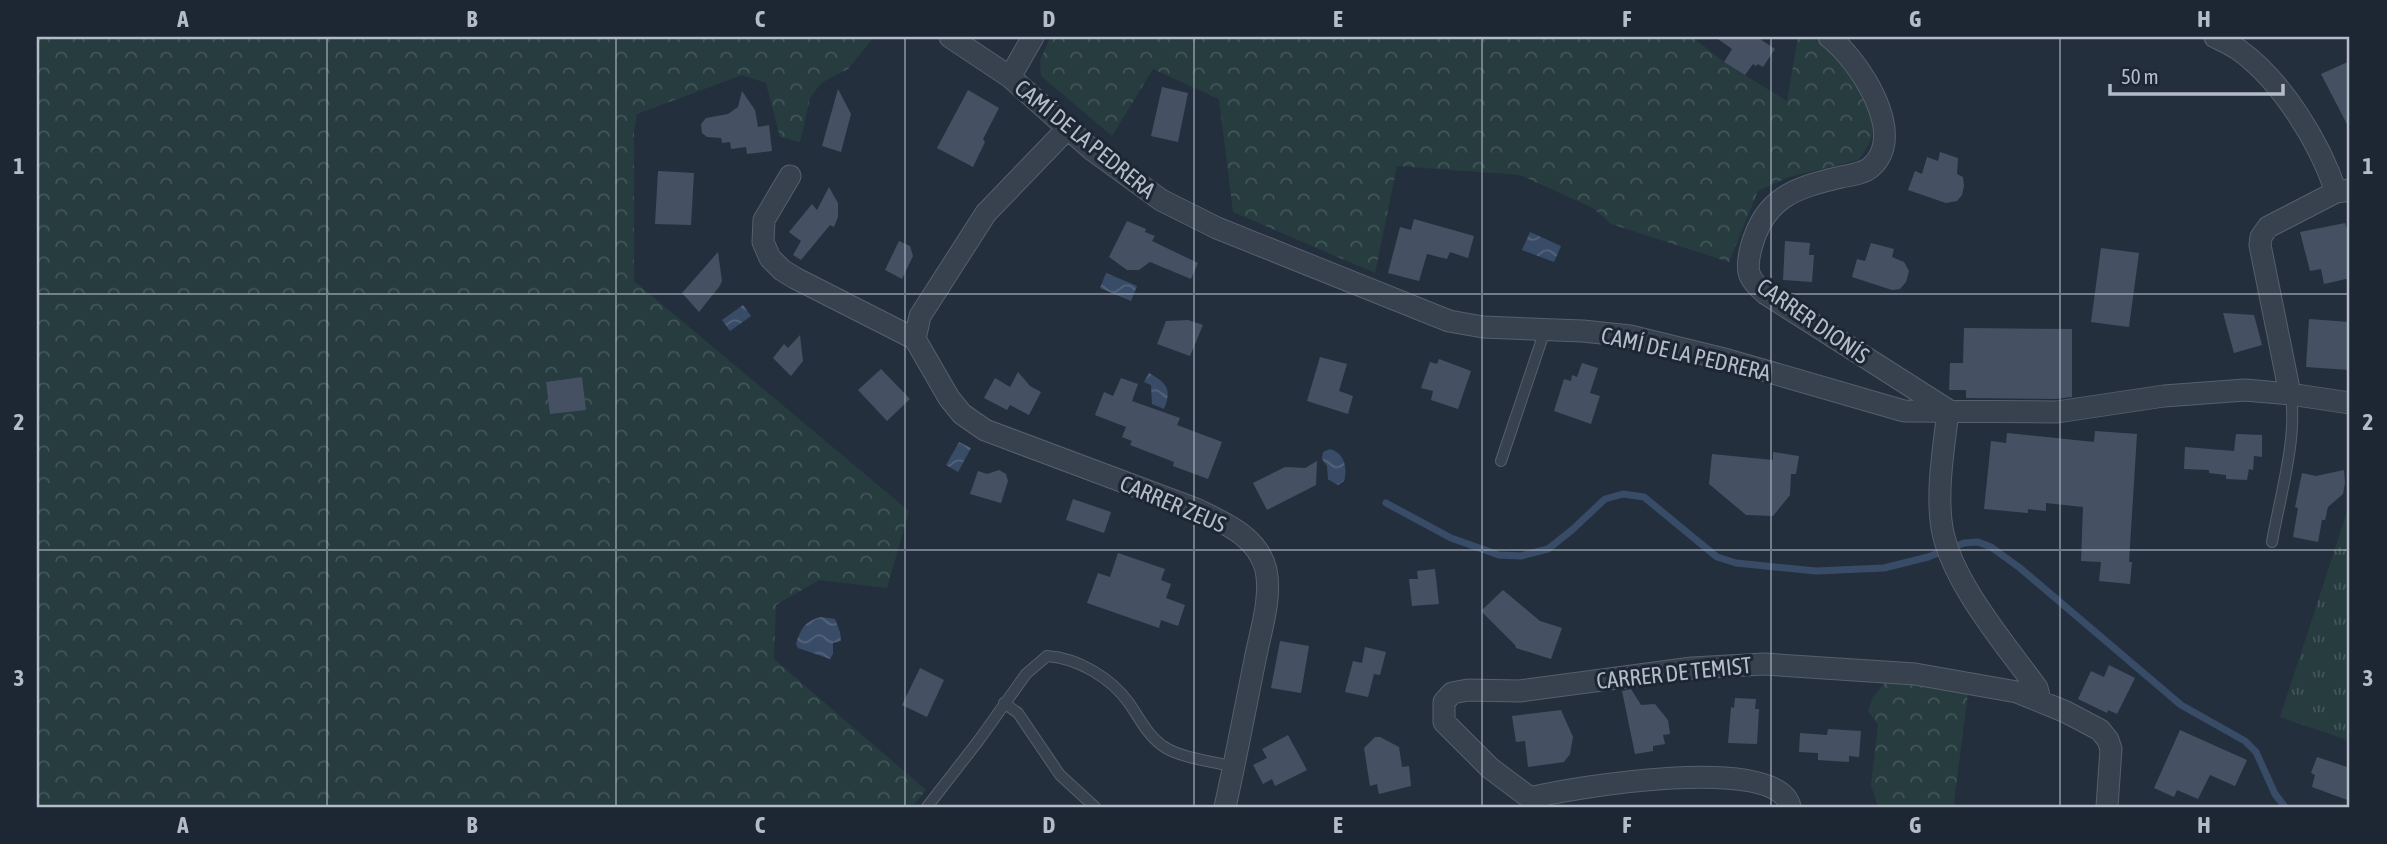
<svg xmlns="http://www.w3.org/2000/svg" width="2387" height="844" viewBox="0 0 2387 844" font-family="'Asap Condensed',sans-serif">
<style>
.grass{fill:url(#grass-tufts)}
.forest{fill:url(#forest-crowns)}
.water{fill:url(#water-waves)}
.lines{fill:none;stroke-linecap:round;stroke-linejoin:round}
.stream{stroke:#394c67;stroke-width:7}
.building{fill:#455162}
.service-casing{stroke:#565f6c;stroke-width:12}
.minor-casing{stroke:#565f6c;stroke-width:23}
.service{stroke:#38414e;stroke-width:10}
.minor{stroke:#38414e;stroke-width:21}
.grid{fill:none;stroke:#b4bcc9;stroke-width:2;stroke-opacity:0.55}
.labels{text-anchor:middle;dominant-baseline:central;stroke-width:6;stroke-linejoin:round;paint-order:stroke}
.street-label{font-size:23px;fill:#b4bcc9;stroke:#1d2633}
.neatline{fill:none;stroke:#b4bcc9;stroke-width:2.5}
.grid-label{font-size:23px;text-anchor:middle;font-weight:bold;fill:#b4bcc9}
</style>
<defs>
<pattern id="grass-tufts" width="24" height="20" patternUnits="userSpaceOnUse" patternTransform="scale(1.75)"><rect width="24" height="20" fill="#263c3f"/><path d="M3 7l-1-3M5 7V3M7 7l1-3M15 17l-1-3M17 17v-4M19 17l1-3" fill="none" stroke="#435659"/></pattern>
<pattern id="forest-crowns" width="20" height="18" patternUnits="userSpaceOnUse" patternTransform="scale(1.75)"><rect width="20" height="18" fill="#263c3f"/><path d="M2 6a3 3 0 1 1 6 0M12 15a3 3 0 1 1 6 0" fill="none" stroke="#435659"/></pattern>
<pattern id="water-waves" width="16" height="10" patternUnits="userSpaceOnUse" patternTransform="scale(1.75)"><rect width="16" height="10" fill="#394c67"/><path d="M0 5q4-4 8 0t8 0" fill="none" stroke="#53647b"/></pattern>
</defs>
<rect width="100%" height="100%" fill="#242f3e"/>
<path class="grass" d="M 2350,503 L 2350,741 L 2280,717 Z"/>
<path class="forest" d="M 37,37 L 874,37 L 848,69 L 821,83 L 810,98 L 800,142 L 780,137 L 766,83 L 742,75 L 637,114 L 634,131 L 634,281 L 909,511 L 887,588 L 819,580 L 776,605 L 774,659 L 926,790 L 912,807 L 37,807 Z
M 1050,37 L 1692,37 L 1724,62 L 1787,101 L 1798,37 C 1799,37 1807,37 1809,37 C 1835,46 1877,108 1872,136 C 1871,143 1863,153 1859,160 L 1789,177 L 1758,191 L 1729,262 L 1611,224 L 1593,208 L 1520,175 L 1397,166 L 1375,273 L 1233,212 L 1219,99 L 1153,69 L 1112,136 L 1041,76 L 1040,61 Z
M 1886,681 L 1968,693 L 1954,802 L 1957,807 L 1878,807 L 1871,785 L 1878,725 L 1868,711 L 1873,697 Z"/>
<path class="water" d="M 1530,232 L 1561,246 L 1554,262 L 1522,250 Z
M 1106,273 L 1137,286 L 1131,301 L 1100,288 Z
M 743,305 L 751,316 L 730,331 L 722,320 Z
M 1149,373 C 1167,383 1172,389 1164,409 L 1152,404 L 1151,385 L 1144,382 Z
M 959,442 L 971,448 L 958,472 L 946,465 Z
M 1330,449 C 1344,453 1348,467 1344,481 L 1338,485 L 1328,479 L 1327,466 L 1322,459 L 1323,452 Z
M 821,617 L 835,619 L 840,632 L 841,641 L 833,643 L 833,654 L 830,659 L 798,648 L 796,644 C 800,629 806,620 821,617 Z"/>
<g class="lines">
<path class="stream" d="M 1386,503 L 1451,538 L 1499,555 L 1521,556 L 1548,549 L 1572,530 L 1605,499 L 1623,494 L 1644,497 L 1717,557 L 1736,563 L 1816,571 L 1884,568 L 1928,557 L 1964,543 L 1978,542 L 1991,547 L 2020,568 L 2181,705 L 2245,741 L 2256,752 L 2275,794 L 2285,807"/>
</g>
<path class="building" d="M 1715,37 L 1757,37 L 1775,49 L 1763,67 L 1758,64 L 1756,66 L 1753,64 L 1745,75 L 1724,62 L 1732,49 Z
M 2350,61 L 2350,130 L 2321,74 Z
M 1162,87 L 1188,93 L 1178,142 L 1151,136 Z
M 838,89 L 851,114 L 841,152 L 822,146 Z
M 968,90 L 999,108 L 983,139 L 985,142 L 973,167 L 937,148 Z
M 742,91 L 755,110 L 758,127 L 769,125 L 772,151 L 747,154 L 746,147 L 731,149 L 730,142 L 722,143 L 721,138 L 707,137 L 702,133 L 701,124 L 706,118 L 728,114 L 738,107 Z
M 1940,152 L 1958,158 L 1957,174 L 1963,177 L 1964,186 L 1962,195 L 1957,201 L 1946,203 L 1908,190 L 1915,171 L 1922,174 L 1927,157 L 1938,161 Z
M 658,171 L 694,173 L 691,225 L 655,224 Z
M 829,187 L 838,203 L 838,217 L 834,227 L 830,225 L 801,260 L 793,255 L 801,241 L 789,232 L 812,204 L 817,210 Z
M 1414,219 L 1474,236 L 1468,258 L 1450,252 L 1447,259 L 1427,254 L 1419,281 L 1388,273 L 1400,227 L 1411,230 Z
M 1127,221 L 1146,229 L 1145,232 L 1155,236 L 1152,241 L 1198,263 L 1191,279 L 1150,262 L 1139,270 L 1127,270 L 1109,257 Z
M 2345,223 L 2350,238 L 2350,278 L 2324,284 L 2321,269 L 2310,271 L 2300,232 Z
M 899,241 L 910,246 L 913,256 L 902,279 L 885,270 Z
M 1785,241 L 1810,243 L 1809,255 L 1814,255 L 1812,282 L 1783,280 Z
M 1871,243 L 1894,249 L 1892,257 L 1904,262 L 1909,271 L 1906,282 L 1900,289 L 1892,290 L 1852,277 L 1857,259 L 1865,261 Z
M 2101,248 L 2139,253 L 2129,327 L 2091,322 Z
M 718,252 L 722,281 L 719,287 L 699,312 L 682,293 Z
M 2223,313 L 2254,315 L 2262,345 L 2234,353 Z
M 2309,319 L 2350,322 L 2350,370 L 2306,367 Z
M 1188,320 L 1203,325 L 1190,356 L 1157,344 L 1166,321 Z
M 1964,328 L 2072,329 L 2072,397 L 2056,399 L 1966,398 L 1966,390 L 1949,390 L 1950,363 L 1963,363 Z
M 800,335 L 803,361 L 791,376 L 773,358 L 784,344 L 788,348 Z
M 1320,357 L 1347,364 L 1339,391 L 1353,396 L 1348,414 L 1307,401 Z
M 1439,359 L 1471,371 L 1458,409 L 1431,400 L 1433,391 L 1421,388 L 1430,362 L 1437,364 Z
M 1582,363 L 1598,368 L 1590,393 L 1600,396 L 1591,424 L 1554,411 L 1564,379 L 1571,381 L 1572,375 L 1577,377 Z
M 881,369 L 910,399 L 887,421 L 858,390 Z
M 1018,372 L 1030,386 L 1041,392 L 1029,415 L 1010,405 L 1007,410 L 984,398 L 995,378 L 1010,387 Z
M 582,377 L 586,410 L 550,414 L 546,382 Z
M 1121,378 L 1138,384 L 1132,401 L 1180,418 L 1177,425 L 1222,442 L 1208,479 L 1173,466 L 1174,462 L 1130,445 L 1132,441 L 1122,437 L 1126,427 L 1095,415 L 1104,392 L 1113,396 Z
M 2095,431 L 2137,434 L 2129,562 L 2132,562 L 2130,584 L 2099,581 L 2101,562 L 2081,561 L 2083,507 L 2046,503 L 2046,511 L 2028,509 L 2028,513 L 1984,509 L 1991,441 L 2006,443 L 2007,433 L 2094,442 Z
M 2236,434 L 2262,435 L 2262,457 L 2254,456 L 2253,470 L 2249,469 L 2247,480 L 2226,479 L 2226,475 L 2209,473 L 2209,470 L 2184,469 L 2185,447 L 2234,451 Z
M 1773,452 L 1799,456 L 1796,474 L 1791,474 L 1790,495 L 1773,516 L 1746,515 L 1709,484 L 1712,454 L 1773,460 Z
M 1317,461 L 1316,485 L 1267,510 L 1253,483 L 1285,467 L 1305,468 Z
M 999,470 L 1006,474 L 1008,481 L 1001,503 L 970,494 L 978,471 L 987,474 Z
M 2344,470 L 2345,483 L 2343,494 L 2328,507 L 2325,520 L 2322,520 L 2318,542 L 2293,537 L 2298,508 L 2295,507 L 2302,473 L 2316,476 Z
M 1073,499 L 1111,512 L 1104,533 L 1066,520 Z
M 1118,553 L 1165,569 L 1161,580 L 1171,584 L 1166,598 L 1185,605 L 1178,626 L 1161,620 L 1159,628 L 1087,603 L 1098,573 L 1110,577 Z
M 1435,569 L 1439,604 L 1412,606 L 1409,579 L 1418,579 L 1417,571 Z
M 1503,590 L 1540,621 L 1562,628 L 1551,659 L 1516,648 L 1515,645 L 1481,611 Z
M 1280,641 L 1309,646 L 1301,693 L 1271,688 Z
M 1365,647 L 1386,652 L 1380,675 L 1374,674 L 1368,697 L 1345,692 L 1353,661 L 1362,663 Z
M 2109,665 L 2135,678 L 2117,714 L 2108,710 L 2107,713 L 2078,699 L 2091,671 L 2104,677 Z
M 920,668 L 944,680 L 927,717 L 902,705 Z
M 1631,689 L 1641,705 L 1655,704 L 1668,720 L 1670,734 L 1663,735 L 1665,744 L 1653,746 L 1653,751 L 1635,754 L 1622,691 Z
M 1735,698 L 1756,699 L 1755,709 L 1759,709 L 1757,744 L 1728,743 L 1731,707 L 1734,708 Z
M 1561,710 L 1573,737 L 1570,754 L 1564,762 L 1528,767 L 1525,741 L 1516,742 L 1512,716 Z
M 1828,729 L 1861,731 L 1859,757 L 1849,756 L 1849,762 L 1818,760 L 1818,753 L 1799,752 L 1800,733 L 1827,735 Z
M 2180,730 L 2247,760 L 2235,786 L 2210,775 L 2198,799 L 2177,790 L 2174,797 L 2154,788 Z
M 1288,735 L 1307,770 L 1275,786 L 1272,779 L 1263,784 L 1253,765 L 1267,758 L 1262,749 Z
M 1375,737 L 1380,737 L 1399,747 L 1402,767 L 1409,766 L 1411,786 L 1379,794 L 1377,784 L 1370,786 L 1364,748 Z
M 2317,757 L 2350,768 L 2350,801 L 2312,787 L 2315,775 L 2311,773 Z"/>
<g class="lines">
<g class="service-casing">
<path id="service" d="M 1501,461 L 1545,330
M 2272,542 C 2279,501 2299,432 2290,394
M 1004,703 L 1018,713 L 1060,775 L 1095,807
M 927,807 L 979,740 L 1026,674 L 1047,656 C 1078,658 1111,678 1129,703 C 1140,719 1149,738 1166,748 C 1185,759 1213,761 1234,767"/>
</g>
<g class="minor-casing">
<path id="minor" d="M 950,37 L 1010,77 L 1091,149 L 1161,200 L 1217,228 L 1449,321 L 1483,327 L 1583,331 L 1630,336 L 1728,360 L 1904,411 L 2057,412 L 2164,396 L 2245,390 L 2290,394 L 2350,403
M 1829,37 C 1857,58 1909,134 1871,167 C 1863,174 1851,175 1841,177 C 1794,188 1764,198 1751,248 C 1745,272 1748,279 1766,294 L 1948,410
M 2215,37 C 2223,41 2232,45 2239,50 C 2282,81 2320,143 2336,192 L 2350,190
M 1010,77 L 1033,37
M 790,176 L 764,220 L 763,242 L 770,258 L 782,270 L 795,278 L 915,339 L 949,398 L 962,414 L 985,430 L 1196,509 C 1224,523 1258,536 1266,570 C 1272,598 1260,633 1255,660 C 1245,709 1236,758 1225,807
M 915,339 L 920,316 L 986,213 L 1068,128
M 2290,394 L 2260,245 L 2261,237 L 2268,227 L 2336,192
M 1948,410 C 1944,448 1936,490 1942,528 C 1951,581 2005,644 2037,688 L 2040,700
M 1530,798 C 1571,788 1779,752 1790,807
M 1534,807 L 1530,798 L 1490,768 L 1444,722 L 1444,702 L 1452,693 L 1468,690 L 1520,691 L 1692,668 L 1764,664 L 1915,674 L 2017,692 L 2066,712 L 2100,730 L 2108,740 L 2111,749 L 2107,807"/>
</g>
<use href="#service" class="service"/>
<use href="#minor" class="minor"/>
</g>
<path class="grid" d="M 327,37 L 327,807M 616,37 L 616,807M 905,37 L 905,807M 1194,37 L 1194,807M 1482,37 L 1482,807M 1771,37 L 1771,807M 2060,37 L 2060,807M 37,294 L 2350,294M 37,550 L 2350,550"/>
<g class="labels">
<g class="street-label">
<text transform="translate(1085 139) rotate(39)">CAMÍ DE LA PEDRERA</text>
<text transform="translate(1813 321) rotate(35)">CARRER DIONÍS</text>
<text transform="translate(1686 354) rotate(13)">CAMÍ DE LA PEDRERA</text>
<text transform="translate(1173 504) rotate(23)">CARRER ZEUS</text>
<text transform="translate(1674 673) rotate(-6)">CARRER DE TEMIST</text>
</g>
</g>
<rect width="2387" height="844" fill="none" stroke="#1d2633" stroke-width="77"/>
<path d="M2110 84v10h173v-10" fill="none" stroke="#b4bcc9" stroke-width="3.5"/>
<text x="2121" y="84" font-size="21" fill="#b4bcc9" stroke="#1d2633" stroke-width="5" paint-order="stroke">50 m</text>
<rect x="38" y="38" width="2310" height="768" class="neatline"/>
<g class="grid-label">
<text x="183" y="27">A</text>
<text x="472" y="27">B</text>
<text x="760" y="27">C</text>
<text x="1049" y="27">D</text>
<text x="1338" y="27">E</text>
<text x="1627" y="27">F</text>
<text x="1915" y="27">G</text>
<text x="2204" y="27">H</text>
<text x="19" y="174">1</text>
<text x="2368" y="174">1</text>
<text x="19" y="430">2</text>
<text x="2368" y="430">2</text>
<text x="19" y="686">3</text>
<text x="2368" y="686">3</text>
<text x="183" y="833">A</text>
<text x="472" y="833">B</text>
<text x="760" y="833">C</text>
<text x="1049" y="833">D</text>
<text x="1338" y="833">E</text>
<text x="1627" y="833">F</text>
<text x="1915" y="833">G</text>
<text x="2204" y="833">H</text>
</g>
</svg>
